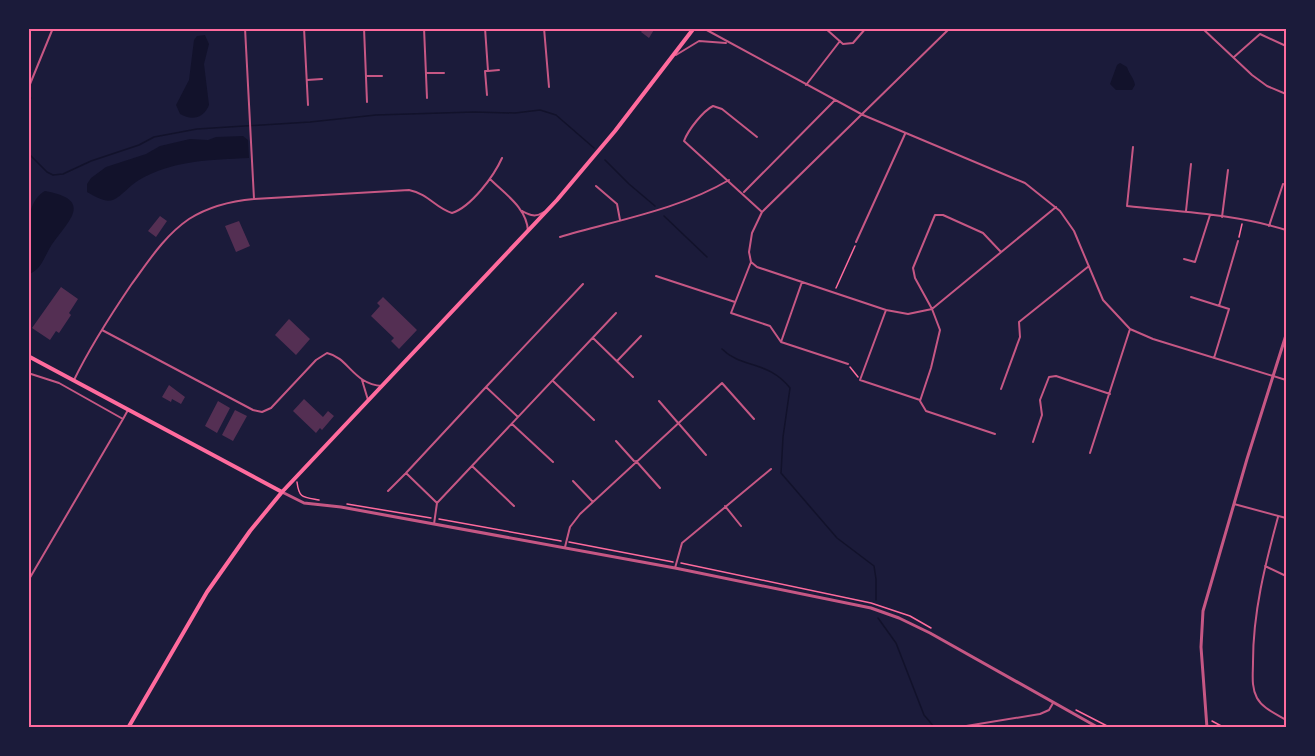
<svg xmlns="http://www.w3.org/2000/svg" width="1315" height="756" viewBox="0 0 1315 756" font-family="Arial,sans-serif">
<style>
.water{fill:#12122b}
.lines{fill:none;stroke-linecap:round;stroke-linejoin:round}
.stream{stroke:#12122b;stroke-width:1.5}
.building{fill:#542f53}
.path{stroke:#ff6b9d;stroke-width:1.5}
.minor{stroke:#c65784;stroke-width:2}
.tertiary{stroke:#c65784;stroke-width:3}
.secondary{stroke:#ff6b9d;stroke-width:4}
.primary{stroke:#ff6b9d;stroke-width:4}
.neatline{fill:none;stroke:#ff6b9d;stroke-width:2}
</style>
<rect width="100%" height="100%" fill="#1b1b3a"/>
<path class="water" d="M 205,35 L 209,44 L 204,64 L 209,105 C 204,118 192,121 180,114 L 176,105 L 189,80 L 194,40 L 197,36 Z
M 1120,63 L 1127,67 C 1129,74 1134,78 1135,85 L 1132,90 L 1116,90 L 1110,84 L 1117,65 Z
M 243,136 L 248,140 L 249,158 C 211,160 173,160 139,180 C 130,185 122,196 113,200 C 105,203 94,196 87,192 L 87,184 L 91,178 L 106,167 L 146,154 L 160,146 L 190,139 L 208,140 L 216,137 Z
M 45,191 C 95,200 68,221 51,246 C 44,257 42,269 29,274 C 28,251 21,204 45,191 Z"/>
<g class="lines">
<path class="stream" d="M 28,68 L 31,71
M 28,101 L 31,98
M 28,153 L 47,172 L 53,175 L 63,174 L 91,161 L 139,145 L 154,137 L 197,129 L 310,122 L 376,115 L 474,112 L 515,113 L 540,110 L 556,115 L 594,148
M 605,160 L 629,184 L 655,206
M 664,216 L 707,257
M 722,349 C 742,369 768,360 790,388 L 783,437 L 781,473 L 837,538 L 874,566 L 876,579 L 876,600
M 878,618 L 896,643 L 924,715 L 935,728"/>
</g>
<path class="building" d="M 644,28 L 655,28 L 649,38 L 641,32 Z
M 160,216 L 167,221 L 156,237 L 148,231 Z
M 239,221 L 250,246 L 236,252 L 225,226 Z
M 61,287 L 78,299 L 69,313 L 71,315 L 59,333 L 56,331 L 50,340 L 32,328 Z
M 383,297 L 417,330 L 399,349 L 391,341 L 394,338 L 371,316 L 380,306 L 377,303 Z
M 289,319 L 310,339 L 296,355 L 275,335 Z
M 169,385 L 185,397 L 181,404 L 172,399 L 171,402 L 162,397 Z
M 304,399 L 323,417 L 328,411 L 334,416 L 322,430 L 320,428 L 316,433 L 293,411 Z
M 218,401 L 230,408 L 217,433 L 205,426 Z
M 235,410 L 247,416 L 233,441 L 222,435 Z"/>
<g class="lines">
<path class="path" d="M 1239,237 L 1242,224
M 836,288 L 855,246
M 850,367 L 858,377
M 297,482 C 299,498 302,497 319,500
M 347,504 L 431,518
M 439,519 L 561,541
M 569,542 L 673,562
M 681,563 L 871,603 L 910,616 L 931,628
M 1076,710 L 1111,728
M 1212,721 L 1225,728"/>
<path class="minor" d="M 245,28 L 254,199
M 304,28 L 308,105
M 364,28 L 367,102
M 424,28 L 427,98
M 485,28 L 488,71 L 485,71 L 487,95
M 544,28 L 549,87
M 703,28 L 863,115 L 1025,183 L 1060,211 L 1074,231 L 1103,300 L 1130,329 L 1153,339 L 1286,380
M 825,28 L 843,44 L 853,43 L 866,28
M 1202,28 L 1252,75 L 1267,86 L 1286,94
M 676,55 L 699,41 L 726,43
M 1234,57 L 1260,34 L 1286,46
M 488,71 L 499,70
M 426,73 L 444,73
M 366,76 L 382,76
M 307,80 L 322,79
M 806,85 L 840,41
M 28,89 L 53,28
M 757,137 L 722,109 L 713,106 C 703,111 688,130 684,141 L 762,212
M 1133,147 L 1127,206 C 1181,212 1235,214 1286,230
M 490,179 C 505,194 527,208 528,231
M 596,186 L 617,204 L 620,220
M 744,192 L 835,100
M 522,211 C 530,215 535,218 544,212
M 1186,211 L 1191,164
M 1222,217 L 1228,170
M 1269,226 L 1283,184
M 560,237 C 617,220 678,210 729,180
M 856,242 L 905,134
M 1184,259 L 1195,262 L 1210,215
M 751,262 L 757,267 L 886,310 L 908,314 L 932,309 L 1056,207
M 656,276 L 735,302
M 1191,297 L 1229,309 L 1214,358
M 1219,306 L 1238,241
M 886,310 L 860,380 L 920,400
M 102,330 L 253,410 L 262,412 L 271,408 L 316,360 L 327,353 C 349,358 353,384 382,386
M 593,338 L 633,377
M 781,342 L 802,282
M 617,361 L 641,336
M 848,364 L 781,342 L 770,326 L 731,313 L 751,262 L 749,252 L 752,233 L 762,212 L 950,28
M 28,373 L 59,383 L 123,419 L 128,410
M 74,380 C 90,347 110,316 131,285 C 148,262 164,236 189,219 C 208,207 231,201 254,199 L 409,190 C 429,194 435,208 452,213 C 471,207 494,176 502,158
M 362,380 L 368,400
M 553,381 L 594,420
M 486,387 L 583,284
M 1001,389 L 1020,337 L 1019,322 L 1089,266
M 659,401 L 706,455
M 512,424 L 553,462
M 995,434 L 926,411 L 920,401 L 931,368 L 940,330 L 932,309 L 915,278 L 913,268 L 935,215 L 943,215 L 983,233 L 1001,252
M 616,441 L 634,461
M 1033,442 L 1042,415 L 1040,400 L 1049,377 L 1056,376 L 1110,394
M 1090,453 L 1130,329
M 636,461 L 660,488
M 472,466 L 514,506
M 573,481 L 593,502
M 388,491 L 406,473
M 437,503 L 406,473 L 486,387 L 518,417
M 1234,504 L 1286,518
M 725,506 L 741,526
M 1278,517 C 1265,565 1253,612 1253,662 C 1253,674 1251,687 1257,698 C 1263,709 1277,714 1286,720
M 434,524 L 437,503 L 616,313
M 565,547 L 570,527 L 580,514 L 722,383 L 754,419
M 1265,566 L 1286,576
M 675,568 L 682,543 L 771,469
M 28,581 L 123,419
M 954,728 L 1040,714 L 1049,710 L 1053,703"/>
<path class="tertiary" d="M 282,492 L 304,503 L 341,507 L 675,568 L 871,608 L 899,618 L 930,633 L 1099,728
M 1207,728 L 1201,647 L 1203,611 L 1247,459 L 1286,335"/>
<path class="secondary" d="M 28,356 L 282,492"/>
<path class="primary" d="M 128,728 L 207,592 L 250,531 L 282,492 L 557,200 L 615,131 L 694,28"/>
</g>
<rect width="1315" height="756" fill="none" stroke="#1b1b3a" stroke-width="60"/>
<rect x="30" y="30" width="1255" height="696" class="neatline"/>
</svg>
